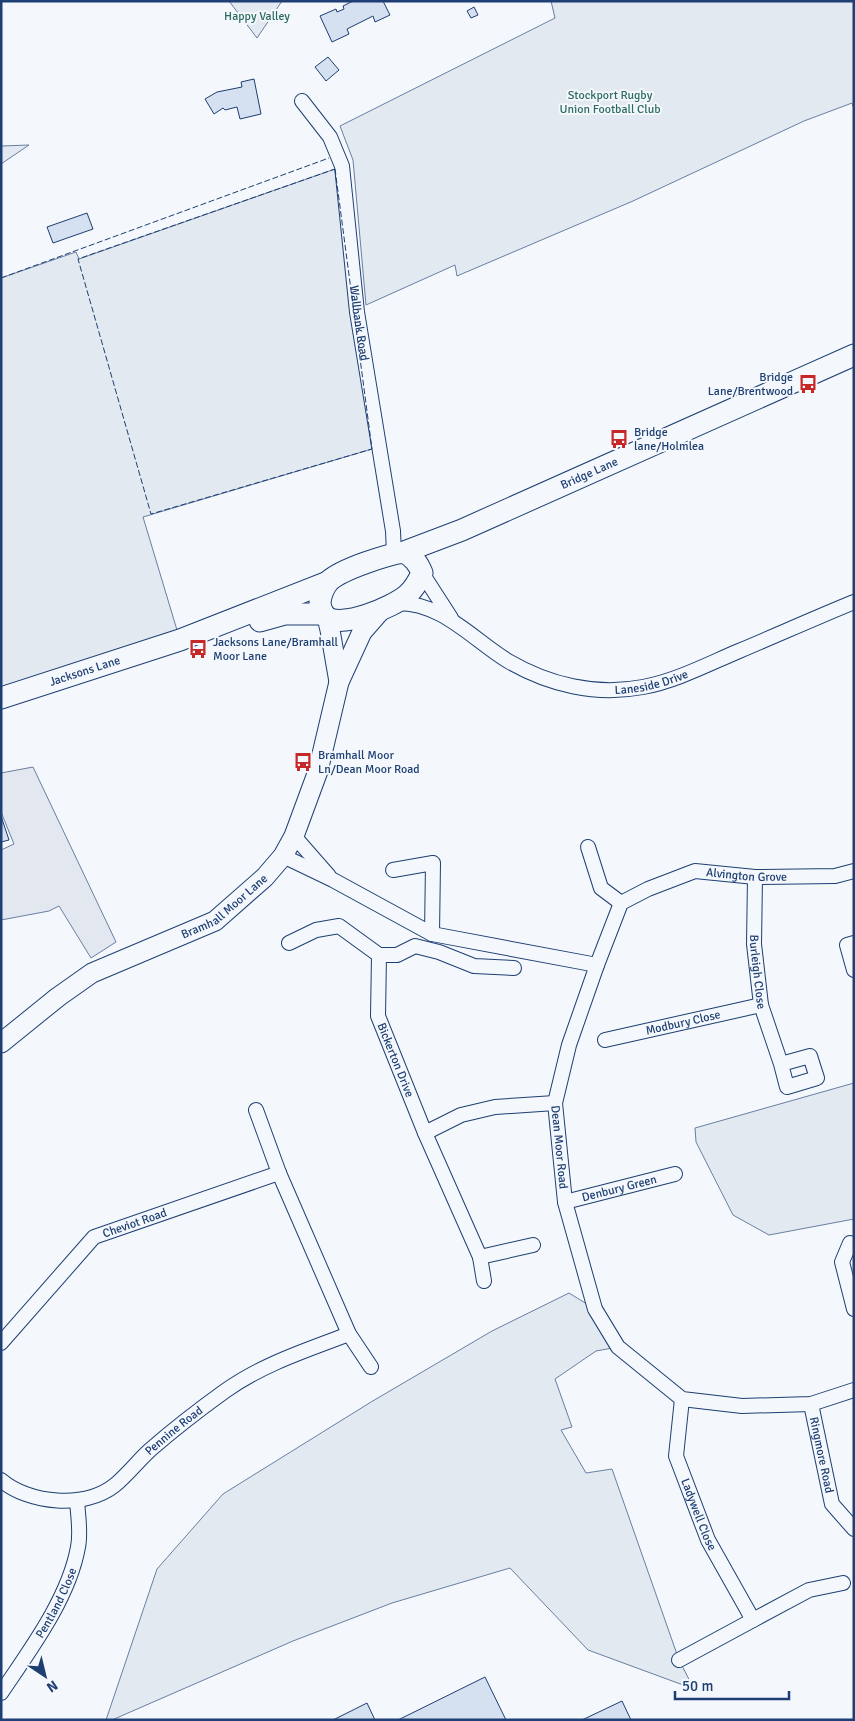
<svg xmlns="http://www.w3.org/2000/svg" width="855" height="1721" viewBox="0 0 855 1721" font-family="Signika,sans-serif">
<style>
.green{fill:#e3e9f0;stroke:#687fa3}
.parking{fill:#e3e8f0;stroke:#687fa3}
.building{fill:#d5e0f0;stroke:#1d3f73}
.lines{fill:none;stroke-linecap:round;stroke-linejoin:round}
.street-casing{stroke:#1d3f73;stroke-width:16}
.secondary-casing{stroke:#1d3f73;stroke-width:21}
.primary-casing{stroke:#1d3f73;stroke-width:23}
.street{stroke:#f4f7fb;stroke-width:14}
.secondary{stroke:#f4f7fb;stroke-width:19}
.primary{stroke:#f4f7fb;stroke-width:21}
.fence{stroke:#1d3f73;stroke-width:1;stroke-dasharray:6 2.5;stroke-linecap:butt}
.labels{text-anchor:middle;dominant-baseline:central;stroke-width:4;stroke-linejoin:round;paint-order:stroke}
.park-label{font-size:12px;fill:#2c6c60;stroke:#f4f7fb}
.street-label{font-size:12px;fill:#1d3f73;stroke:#f4f7fb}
.poi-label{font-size:12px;fill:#1d3f73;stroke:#f4f7fb;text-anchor:start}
</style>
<rect width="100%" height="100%" fill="#f4f7fb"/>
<path class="green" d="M 229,1 L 282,1 L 257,38 Z
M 551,1 L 854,1 L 854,109 L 852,103 L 804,121 L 633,201 L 457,276 L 455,265 L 366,305 L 353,160 L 340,126 L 555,18 Z
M 29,145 L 1,164 L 1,146 Z
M 335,169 L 372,449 L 143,517 L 180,640 L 1,698 L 1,278 L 76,252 L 79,259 Z
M 854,1083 L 854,1219 L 769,1235 L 733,1215 L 696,1142 L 695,1128 Z
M 569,1293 L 595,1309 L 618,1347 L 596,1351 L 555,1379 L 572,1427 L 561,1430 L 586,1473 L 612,1469 L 679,1660 L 694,1689 L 588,1650 L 510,1568 L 392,1603 L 293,1641 L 112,1720 L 106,1720 L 157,1569 L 223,1494 L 371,1402 L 492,1331 Z"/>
<path class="parking" d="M 33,767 L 116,942 L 91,958 L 59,906 L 49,911 L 1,920 L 1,850 L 14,844 L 1,812 L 1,773 Z"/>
<path class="building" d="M 353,1 L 383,1 L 390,15 L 375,22 L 373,16 L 347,29 L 349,34 L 332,42 L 320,16 L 336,9 L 337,12 L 344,9 L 343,6 Z
M 474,7 L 478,15 L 471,18 L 467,11 Z
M 328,57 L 339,70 L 326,81 L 315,67 Z
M 254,79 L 261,114 L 240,119 L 237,107 L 225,110 L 223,108 L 214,114 L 205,99 L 217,92 L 242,87 L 241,82 Z
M 87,213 L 93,229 L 53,243 L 47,227 Z
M 1,816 L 9,840 L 1,842 Z
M 485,1677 L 506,1720 L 398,1720 Z
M 622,1701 L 631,1720 L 582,1720 Z
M 367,1703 L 375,1720 L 333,1720 Z"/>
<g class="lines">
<g class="street-casing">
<g id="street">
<path id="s1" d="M 302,101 L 330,137 L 342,166 L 357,312 L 393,531 L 394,554"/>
<path d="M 422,573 L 451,618"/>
<path id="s2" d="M 396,603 C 442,602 472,639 508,661 C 549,685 596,696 643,687 C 676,681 708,664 739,651 C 777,635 815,618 854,602"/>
<path d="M 294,836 L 329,876"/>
<path d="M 588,847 L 601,888 L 621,903"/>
<path id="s3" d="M 283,856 L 333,880 L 432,934 L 597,965 L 569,1045 L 555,1103 L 565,1202 L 595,1309 L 618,1347 L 682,1399 L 742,1406 L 811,1404 L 854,1390"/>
<path d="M 393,870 L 433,863 L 432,934"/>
<path id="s4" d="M 755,877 L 754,944 L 761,1005 L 781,1064 L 810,1056 L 817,1078 L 787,1087 L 781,1064"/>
<path id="s5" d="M 289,943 L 316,930 L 339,926 L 379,955 L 378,1016 L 425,1133 L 461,1115 L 495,1107 L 555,1103"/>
<path d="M 854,943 L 847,945 L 854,970"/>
<path d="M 379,955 L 397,955 L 415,946 L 439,952 L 474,966 L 514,968"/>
<path id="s6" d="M 597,965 L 621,903 L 648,889 L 695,871 L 755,877 L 835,876 L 854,871"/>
<path id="s7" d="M 605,1040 L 761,1005"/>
<path d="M 256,1110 L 279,1173"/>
<path d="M 425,1133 L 480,1257 L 533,1245"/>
<path id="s8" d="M 565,1202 L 675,1174"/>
<path d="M 850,1243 L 842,1262 L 854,1309"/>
<path d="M 480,1257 L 484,1281"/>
<path id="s9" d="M 1,1343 L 94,1237 L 279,1173 L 349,1334 L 371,1367"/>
<path id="s10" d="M 682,1399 L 676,1456 L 708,1540 L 753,1620 L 809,1590 L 843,1583"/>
<path id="s11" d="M 811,1404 L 832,1504 L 854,1529"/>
<path id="s12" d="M 1,1480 C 29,1504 85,1509 115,1485 C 128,1474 138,1461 150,1450 C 174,1429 200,1409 225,1391 C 263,1364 307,1350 349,1334"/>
<path d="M 679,1660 L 753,1620"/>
<path id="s13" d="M 1,1693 C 30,1650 69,1598 78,1547 C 81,1533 78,1515 77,1501"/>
</g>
</g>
<g class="secondary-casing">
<g id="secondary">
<path d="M 327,617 L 330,630 L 339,682"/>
<path id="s14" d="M 1,1043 L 58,997 L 92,973 L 215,921 L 265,877 L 283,856 L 294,836 L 318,771 L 339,682 L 362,632 L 383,608"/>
</g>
</g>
<g class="primary-casing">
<g id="primary">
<path id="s15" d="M 404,552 C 414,558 418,563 422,573 C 418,582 414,589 407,595 C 393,607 340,630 325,616 C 322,612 320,606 320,602 C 321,594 324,587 329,581 C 342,569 386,555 404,552 L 462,530 L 854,355"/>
<path d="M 260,621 L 285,614 L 324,614"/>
<path id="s16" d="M 1,698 L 180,640 L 328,582"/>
</g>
</g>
<use href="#street" class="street"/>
<use href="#secondary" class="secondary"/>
<use href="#primary" class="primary"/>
<path class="fence" d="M 335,169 L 372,449 L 151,514 L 78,259 Z
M 1,278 L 329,158"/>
</g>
<defs>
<g id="bus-bare" transform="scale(1.5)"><path d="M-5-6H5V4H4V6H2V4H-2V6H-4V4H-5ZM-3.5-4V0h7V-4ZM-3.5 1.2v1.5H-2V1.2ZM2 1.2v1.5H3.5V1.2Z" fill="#c62828" stroke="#f4f7fb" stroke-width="2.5" paint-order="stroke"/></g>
</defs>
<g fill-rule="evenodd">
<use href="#bus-bare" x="808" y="384"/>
<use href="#bus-bare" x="619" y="439"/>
<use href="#bus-bare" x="198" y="649"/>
<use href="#bus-bare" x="303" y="762"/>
</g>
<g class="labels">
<g class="park-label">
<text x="257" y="16">Happy Valley</text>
<text x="610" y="95">Stockport Rugby<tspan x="610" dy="14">Union Football Club</tspan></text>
</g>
<g class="street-label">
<text stroke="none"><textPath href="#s1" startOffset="235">Wallbank Road</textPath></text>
<text stroke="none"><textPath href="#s15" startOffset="464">Bridge Lane</textPath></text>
<text stroke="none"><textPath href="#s16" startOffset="88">Jacksons Lane</textPath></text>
<text stroke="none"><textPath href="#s2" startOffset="278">Laneside Drive</textPath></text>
<text stroke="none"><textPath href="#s6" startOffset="199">Alvington Grove</textPath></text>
<text stroke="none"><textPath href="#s14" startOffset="264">Bramhall Moor Lane</textPath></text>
<text stroke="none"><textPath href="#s4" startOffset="95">Burleigh Close</textPath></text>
<text stroke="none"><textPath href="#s7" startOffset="80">Modbury Close</textPath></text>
<text stroke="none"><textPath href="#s5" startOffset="211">Bickerton Drive</textPath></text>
<text stroke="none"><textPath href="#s3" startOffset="525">Dean Moor Road</textPath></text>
<text stroke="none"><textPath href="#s8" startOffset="56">Denbury Green</textPath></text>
<text stroke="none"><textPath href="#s9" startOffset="184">Cheviot Road</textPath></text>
<text stroke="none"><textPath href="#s12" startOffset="202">Pennine Road</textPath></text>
<text stroke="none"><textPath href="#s11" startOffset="52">Ringmore Road</textPath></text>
<text stroke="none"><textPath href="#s10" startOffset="120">Ladywell Close</textPath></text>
<text stroke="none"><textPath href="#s13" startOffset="106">Pentland Close</textPath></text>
</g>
<g class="poi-label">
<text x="793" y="377" text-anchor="end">Bridge<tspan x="793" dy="14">Lane/Brentwood</tspan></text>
<text x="634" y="432">Bridge<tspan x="634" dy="14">lane/Holmlea</tspan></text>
<text x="213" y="642">Jacksons Lane/Bramhall<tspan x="213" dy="14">Moor Lane</tspan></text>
<text x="318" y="755">Bramhall Moor<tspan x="318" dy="14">Ln/Dean Moor Road</tspan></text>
</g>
</g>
<rect width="855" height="1721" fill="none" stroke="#1d3f73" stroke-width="5"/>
<g transform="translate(45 1676) rotate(145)" stroke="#f4f7fb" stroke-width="4" paint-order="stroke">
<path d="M0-4L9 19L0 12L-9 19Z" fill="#1d3f73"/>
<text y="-8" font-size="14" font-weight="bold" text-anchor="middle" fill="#1d3f73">N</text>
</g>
<path d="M675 1691v8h114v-8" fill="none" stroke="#1d3f73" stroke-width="2.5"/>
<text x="682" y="1691" font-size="15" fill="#1d3f73" stroke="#f4f7fb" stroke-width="4" paint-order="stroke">50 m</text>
</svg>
